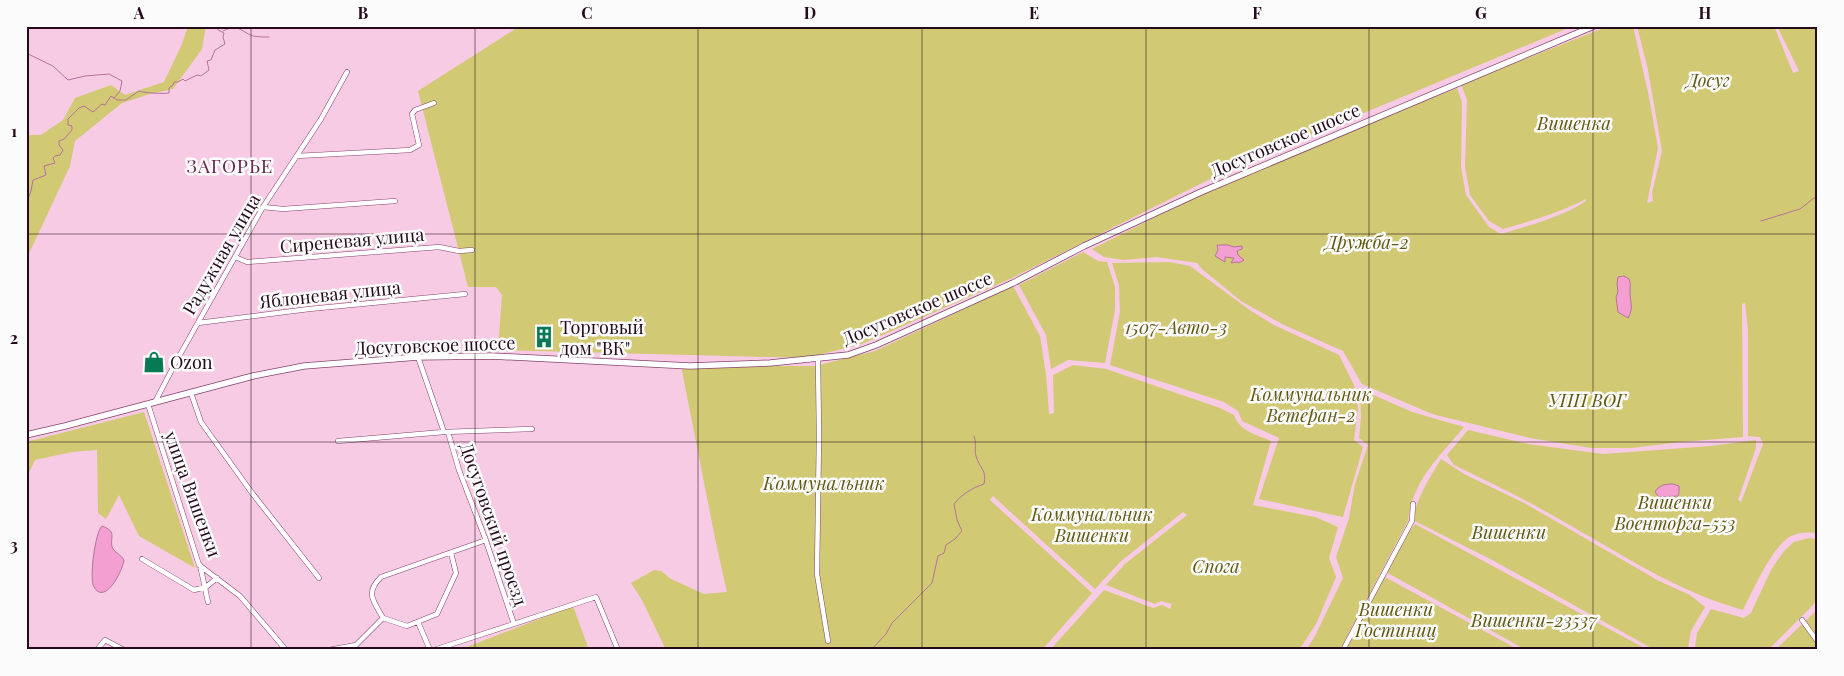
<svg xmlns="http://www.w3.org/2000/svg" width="1844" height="676" viewBox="0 0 1844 676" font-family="'Playfair Display',serif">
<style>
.green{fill:#d1c973}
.water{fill:#f49fd1;stroke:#b6739b}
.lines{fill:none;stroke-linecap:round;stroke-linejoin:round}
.stream{stroke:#b6739b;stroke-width:1}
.minor-casing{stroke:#84446c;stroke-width:5.5}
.major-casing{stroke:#84446c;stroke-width:7}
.minor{stroke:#fff;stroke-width:4.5}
.major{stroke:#fff;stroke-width:5.5}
.grid{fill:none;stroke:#250b1c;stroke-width:1;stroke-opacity:0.55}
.labels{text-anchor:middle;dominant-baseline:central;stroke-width:5;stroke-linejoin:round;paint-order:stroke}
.park-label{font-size:18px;font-style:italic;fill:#605910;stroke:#fbfbfb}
.street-label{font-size:18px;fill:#250b1c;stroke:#fbfbfb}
.poi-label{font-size:18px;fill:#250b1c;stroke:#fbfbfb;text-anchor:start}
.neighbourhood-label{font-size:19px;letter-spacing:1px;fill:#662950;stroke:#fbfbfb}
.neatline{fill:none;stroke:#250b1c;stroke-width:2}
.grid-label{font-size:16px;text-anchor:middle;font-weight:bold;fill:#250b1c}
</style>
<rect width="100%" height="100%" fill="#f8cbe4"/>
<path class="green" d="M 188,26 L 206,26 L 202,49 L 173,89 L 150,94 L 122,103 L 75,141 L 70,166 L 26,260 L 26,135 L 41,135 L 63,120 L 75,98 L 111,85 L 125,95 L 164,82 L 182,44 Z
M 520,26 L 1573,26 L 1234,167 L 1012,278 L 862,344 L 806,358 L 498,350 L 502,295 L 496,287 L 468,287 L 418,91 Z
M 1609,26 L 1633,26 L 1649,97 L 1658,148 L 1647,203 L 1653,201 L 1652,193 L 1662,151 L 1648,70 L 1637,26 L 1774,26 L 1793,73 L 1799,71 L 1777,26 L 1818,26 L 1818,533 C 1810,532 1798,532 1791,536 C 1772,546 1753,591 1743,610 C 1677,592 1618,552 1559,519 C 1525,499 1489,482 1454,465 L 1447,455 L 1468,430 L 1528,444 L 1603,454 L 1711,446 L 1756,440 L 1756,448 L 1738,500 L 1741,502 L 1763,444 L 1760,437 L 1748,436 L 1748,331 L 1745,303 L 1742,304 L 1743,437 L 1681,442 L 1632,448 L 1591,448 L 1530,438 L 1432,414 L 1362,384 L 1343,351 L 1282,324 L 1241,301 L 1202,269 L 1197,263 L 1157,257 L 1123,260 L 1104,257 L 1092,249 L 1227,181 L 1288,154 L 1457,88 L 1462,102 L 1461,167 L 1466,195 L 1489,227 L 1501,234 C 1530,225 1560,218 1586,201 L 1586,199 C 1559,213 1531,221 1503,229 L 1489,221 L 1470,195 L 1465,167 L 1467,100 L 1461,84 Z
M 1083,252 L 1098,261 L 1107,262 L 1115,287 L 1115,310 L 1105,363 L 1068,360 L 1051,369 L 1046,335 L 1019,285 Z
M 1169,262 L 1190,266 L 1251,311 L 1274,325 L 1339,355 L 1354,385 L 1358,408 L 1354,440 L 1363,447 L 1343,517 L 1259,499 L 1279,438 L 1242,421 L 1238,411 L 1224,402 L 1110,365 L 1120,312 L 1119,285 L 1112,263 Z
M 1013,286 L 1040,336 L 1046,374 L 1049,414 L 1054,413 L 1053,375 L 1073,365 L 1106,369 L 1220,408 L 1234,415 C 1240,432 1256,434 1271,441 L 1253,505 L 1315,517 L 1338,527 L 1329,558 L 1336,577 L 1316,624 L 1299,650 L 1050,650 L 1104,590 L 1153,608 L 1162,605 L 1170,609 L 1172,604 L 1161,601 L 1155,604 L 1106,585 L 1125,564 L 1187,515 L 1183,512 L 1121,561 L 1095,589 L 993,496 L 990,500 L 1092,593 L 1042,650 L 666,650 L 642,600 L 631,583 L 654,570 L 661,571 L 671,579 L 704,594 L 727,592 L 716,543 L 681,366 L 815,366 L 875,351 Z
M 1360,389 L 1412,412 L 1464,427 C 1439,457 1412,481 1408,521 L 1340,650 L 1306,650 L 1315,636 L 1343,578 L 1336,557 L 1349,518 L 1355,484 L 1368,445 L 1359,438 L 1361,417 Z
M 144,412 L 195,568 L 139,536 L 119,495 L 106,519 L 98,513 L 97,450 L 72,452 L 35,460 L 26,479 L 26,442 Z
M 1441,459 L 1464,474 L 1526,504 L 1659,581 L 1690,595 L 1705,607 L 1691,631 L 1688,648 L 1684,650 L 1655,650 L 1494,561 L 1413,520 C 1417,497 1429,479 1441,459 Z
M 1415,524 L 1648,650 L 1526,650 L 1386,572 L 1403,540 Z
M 1809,538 L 1818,539 L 1818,600 L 1768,650 L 1699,650 L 1695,647 L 1697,633 L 1711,609 L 1744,618 L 1751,613 L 1771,570 L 1784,551 L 1794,542 Z
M 1383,576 L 1519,650 L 1345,649 Z
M 573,606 L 589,650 L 459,650 Z
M 1818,609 L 1818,650 L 1775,650 Z"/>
<path class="water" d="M 1217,245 L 1228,245 L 1234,247 L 1242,246 L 1242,249 L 1237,251 L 1238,255 L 1244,260 L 1239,263 L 1237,262 L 1231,263 L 1234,258 L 1225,257 L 1225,262 L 1215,256 L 1218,250 Z
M 1624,276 L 1629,279 C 1631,284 1630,287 1630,292 C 1630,302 1634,308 1628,318 L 1618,312 L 1616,297 L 1618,292 L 1617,284 L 1618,277 Z
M 1673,484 L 1679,486 L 1679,492 L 1678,496 L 1659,497 L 1655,492 C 1659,485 1665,484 1673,484 Z
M 102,526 C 119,532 108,539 113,549 C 116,553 121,555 124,560 C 123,570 105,606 94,587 C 89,580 95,532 102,526 Z"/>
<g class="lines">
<path class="stream" d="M 223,31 C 238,23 240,31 253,36 C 258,37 264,37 269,37
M 26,53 L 53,66 L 68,80 L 85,76 L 109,74 L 122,81 L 120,91 L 114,98
M 26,205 L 31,191 L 33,180 L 46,175 L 44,166 L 55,163 L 53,158 L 55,156 L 60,155 L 63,150 L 59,145 L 59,141 L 64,139 L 72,130 L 72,126 L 68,125 L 68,119 L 79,108 L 84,106 L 93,112 L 102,104 L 105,105 L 111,96 L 117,100 L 126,100 L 139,91 C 144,93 164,94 169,93 L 169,88 L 173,85 L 174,82 L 178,82 L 183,79 L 185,81 L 197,75 L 201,76 L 209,70 L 207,61 L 211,60 L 215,50 L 225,44 L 223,37 L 224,33 L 218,30 L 218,26
M 1761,221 L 1800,209 L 1818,195
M 871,650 L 886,634 L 892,623 L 932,583 L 938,556 L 944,553 L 946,545 L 955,539 L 962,531 L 957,520 L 954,504 C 962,494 972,488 984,484 C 987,470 980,469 976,456 C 974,449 977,445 974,436"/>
<g class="minor-casing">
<path id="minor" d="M 297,156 L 410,150 L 419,145 L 412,114 L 415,110 L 434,103
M 263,207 L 283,209 L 395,201
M 235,257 L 247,262 L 439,247 L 459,251 L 472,250
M 198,323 L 309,309 L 465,294
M 418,357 L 444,432
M 818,360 L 819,436 L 817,574 L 828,641
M 191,393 L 201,422 L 252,493 L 319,578
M 155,402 L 177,360 L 263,207 L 321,119 L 347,72
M 148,404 L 199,565 L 240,596 L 286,650
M 448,432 L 459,470 L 485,538 L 514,624
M 338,441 L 444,432 L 532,429
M 142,559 L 194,590 L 206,587 L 217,578
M 200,565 L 208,602
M 383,618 C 373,600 365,593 381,577 L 486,540
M 383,618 L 407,626 L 437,614 L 456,573 L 451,553
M 1802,620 L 1818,642
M 418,622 L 430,650
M 97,650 L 105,640 L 124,650
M 329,650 L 356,645 L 383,618
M 434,650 L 596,597 L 618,650
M 1343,650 L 1412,521 L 1413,504"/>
</g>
<g class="major-casing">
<path id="major" d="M 26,435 L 65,426 L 253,376 L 304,366 L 418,357 L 491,356 L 690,366 L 770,363 L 848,355 L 876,345 L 1013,283 L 1084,246 L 1201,192 L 1594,26"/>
</g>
<use href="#minor" class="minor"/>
<use href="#major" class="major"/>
</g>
<path class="grid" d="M 251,26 L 251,650M 475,26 L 475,650M 698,26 L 698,650M 922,26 L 922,650M 1146,26 L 1146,650M 1369,26 L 1369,650M 1593,26 L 1593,650M 26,234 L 1818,234M 26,442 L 1818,442"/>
<defs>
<g id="building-bare" transform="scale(1.725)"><path d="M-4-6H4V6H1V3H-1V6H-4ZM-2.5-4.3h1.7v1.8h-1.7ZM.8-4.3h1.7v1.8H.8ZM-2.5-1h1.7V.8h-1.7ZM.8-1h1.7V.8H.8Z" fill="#067955" stroke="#fbfbfb" stroke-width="2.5" paint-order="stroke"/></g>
<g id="shop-bare" transform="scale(1.725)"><path d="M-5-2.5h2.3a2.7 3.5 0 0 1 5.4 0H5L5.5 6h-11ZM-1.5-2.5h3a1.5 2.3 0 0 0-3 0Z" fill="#067955" stroke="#fbfbfb" stroke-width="2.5" paint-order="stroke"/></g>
</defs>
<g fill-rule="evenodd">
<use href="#building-bare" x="544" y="337"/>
<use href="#shop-bare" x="154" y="362"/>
</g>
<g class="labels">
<g class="park-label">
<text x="1708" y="80">Досуг</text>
<text x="1574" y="123">Вишенка</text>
<text x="1367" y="242">Дружба-2</text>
<text x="1176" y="327">1507-Авто-3</text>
<text x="1311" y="394">Коммунальник<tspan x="1311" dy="21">Ветеран-2</tspan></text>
<text x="1587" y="400">УПП ВОГ</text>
<text x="824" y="483">Коммунальник</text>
<text x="1675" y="502">Вишенки<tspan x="1675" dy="21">Военторга-553</tspan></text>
<text x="1092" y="514">Коммунальник<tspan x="1092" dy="21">Вишенки</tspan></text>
<text x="1509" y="532">Вишенки</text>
<text x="1216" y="566">Спога</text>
<text x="1396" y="609">Вишенки<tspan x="1396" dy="21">Гостиниц</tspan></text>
<text x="1534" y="620">Вишенки-23537</text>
</g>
<g class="street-label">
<text transform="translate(1285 140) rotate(-23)">Досуговское шоссе</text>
<text transform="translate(352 240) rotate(-5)">Сиреневая улица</text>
<text transform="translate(221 254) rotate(-60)">Радужная улица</text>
<text transform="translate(330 294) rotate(-6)">Яблоневая улица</text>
<text transform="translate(917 308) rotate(-23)">Досуговское шоссе</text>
<text transform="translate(435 345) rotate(-2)">Досуговское шоссе</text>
<text transform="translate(193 494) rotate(70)">улица Вишенки</text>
<text transform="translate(494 524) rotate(71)">Досуговский проезд</text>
</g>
<g class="poi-label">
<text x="560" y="327">Торговый<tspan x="560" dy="21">дом "ВК"</tspan></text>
<text x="170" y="362">Ozon</text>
</g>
<g class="neighbourhood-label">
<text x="230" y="165">ЗАГОРЬЕ</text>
</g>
</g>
<rect width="1844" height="676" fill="none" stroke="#fbfbfb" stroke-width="55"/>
<rect x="28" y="28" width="1788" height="620" class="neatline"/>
<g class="grid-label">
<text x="139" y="19">A</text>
<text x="363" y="19">B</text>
<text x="587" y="19">C</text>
<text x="810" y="19">D</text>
<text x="1034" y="19">E</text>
<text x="1257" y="19">F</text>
<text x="1481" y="19">G</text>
<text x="1705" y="19">H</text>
<text x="14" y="137">1</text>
<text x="14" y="344">2</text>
<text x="14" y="551">3</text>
</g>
</svg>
